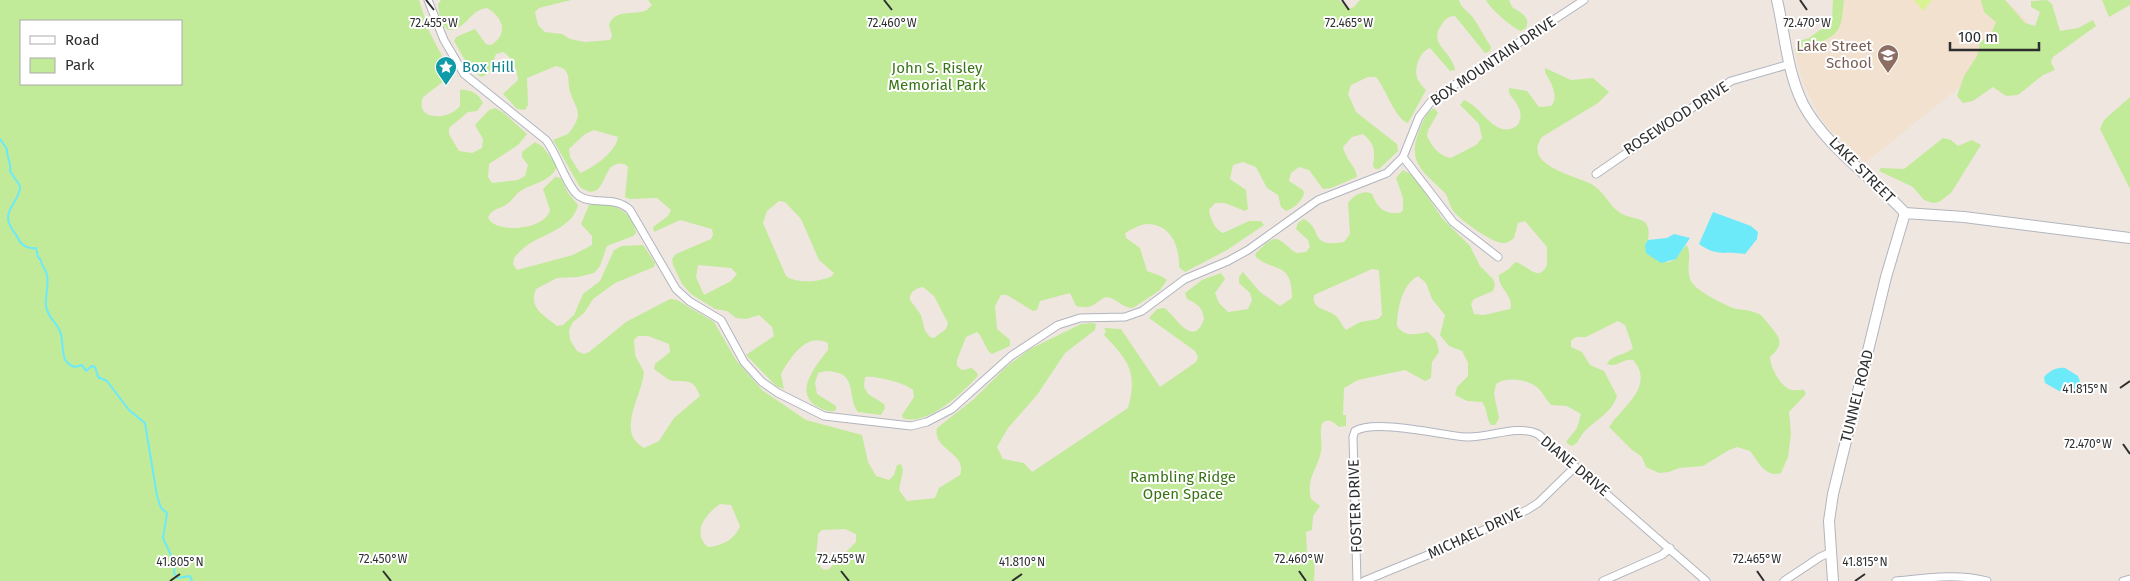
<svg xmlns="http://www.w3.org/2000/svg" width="2130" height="581" viewBox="0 0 2130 581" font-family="'Fira Sans',sans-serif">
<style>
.education{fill:#f2e1cf}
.green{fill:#c1ea99;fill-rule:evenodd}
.pitch{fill:#d9f294}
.water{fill:#6ceaf9}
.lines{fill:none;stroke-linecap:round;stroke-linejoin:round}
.stream{stroke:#6ceaf9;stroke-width:2}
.street-casing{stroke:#b0b5be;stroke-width:9}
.secondary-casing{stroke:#b0b5be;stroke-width:12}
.street{stroke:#fff;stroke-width:7}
.secondary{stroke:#fff;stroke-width:10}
.ticks{fill:none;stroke:#2e2e2e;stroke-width:2}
.labels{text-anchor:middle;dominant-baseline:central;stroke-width:4;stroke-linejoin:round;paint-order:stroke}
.education-label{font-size:15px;fill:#785e54;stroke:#fff;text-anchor:end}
.street-label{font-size:15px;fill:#2e2e2e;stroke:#fff}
.culture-label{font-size:15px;fill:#0d838f;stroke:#fff;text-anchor:start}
.park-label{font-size:15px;fill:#387415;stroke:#fff}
.ticks-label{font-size:12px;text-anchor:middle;fill:#2e2e2e;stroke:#fff;stroke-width:4;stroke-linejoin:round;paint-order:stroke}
</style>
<rect width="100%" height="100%" fill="#f0e6e0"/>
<path class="education" d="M 1841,0 L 2006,0 L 2033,28 L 1865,163 L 1829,129 L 1819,115 L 1803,82 L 1794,50 L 1843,15 L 1838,2 Z"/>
<path class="green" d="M 0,0 L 419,0 L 429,31 L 452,75 L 423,97 C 414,121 448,121 460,106 L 460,90 C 470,89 479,94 483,103 L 477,111 L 468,112 L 449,128 L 449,134 L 459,151 L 472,153 L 482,148 L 483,139 L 475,125 L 489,110 L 495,108 L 504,113 L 527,134 L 518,145 L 489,164 L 488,177 L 492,183 L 518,180 L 525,176 L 528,165 L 522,157 L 522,152 L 535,142 L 543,147 L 557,166 C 552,181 534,183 522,190 C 516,193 513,200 507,204 C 500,209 493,208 488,217 C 493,234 545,231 550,210 L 543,189 L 555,177 L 561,178 L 568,193 L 578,205 C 573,227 545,234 529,244 C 523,248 518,253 514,258 L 513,264 L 517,270 L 573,255 L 592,245 L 592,236 L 581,224 L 589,205 C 609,200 633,210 636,233 L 633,236 L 607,246 L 600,266 L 594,273 L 578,277 L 557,278 L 536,289 C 528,308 544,315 557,326 L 563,325 L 574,315 L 583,294 L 600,281 L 614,250 L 622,246 L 643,245 L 655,263 L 654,267 L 615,283 L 593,299 L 584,313 L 573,322 L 569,330 L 570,340 L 577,351 L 584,354 L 589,352 L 626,322 L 670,299 L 677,300 L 714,322 L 736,360 L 762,390 L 806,420 L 862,435 L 868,462 L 876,476 L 889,480 L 894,475 L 897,465 L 901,464 L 903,470 L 899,490 L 907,501 L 935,498 L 939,488 L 960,475 C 968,453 932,450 937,428 L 974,399 L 1006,367 L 1030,349 L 1081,324 L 1092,323 L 1096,324 L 1095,330 L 1065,353 L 1037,395 L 1008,428 L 997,447 L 1003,459 L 1024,463 L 1032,472 L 1128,408 C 1138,372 1128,360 1104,335 L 1106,331 L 1104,328 L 1121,329 L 1160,387 L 1196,362 L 1198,357 L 1195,351 L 1149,318 L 1157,309 L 1164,308 C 1174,313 1193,351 1204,319 C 1203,308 1198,304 1187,299 L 1185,293 L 1202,280 L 1221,273 L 1225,279 L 1215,293 L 1219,303 L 1228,312 L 1248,309 L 1252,300 L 1250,293 L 1239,283 L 1239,277 L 1243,272 L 1260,292 L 1280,306 L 1292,298 C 1292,260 1273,273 1255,256 L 1256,253 C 1278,230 1277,239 1296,253 L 1306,252 L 1310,247 L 1308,240 L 1296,229 L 1298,223 L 1304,219 C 1324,230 1308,248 1344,242 L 1350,234 L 1348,203 C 1353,196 1364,189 1372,194 C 1378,208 1383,214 1400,213 L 1403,210 L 1403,198 L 1396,178 L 1403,170 L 1414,176 L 1442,218 L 1470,246 L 1480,266 L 1493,279 L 1495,285 L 1493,291 L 1474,299 L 1471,304 L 1474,314 L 1484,315 L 1510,309 C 1515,296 1497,288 1499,275 L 1509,269 L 1515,262 C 1527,264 1538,284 1547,265 L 1547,247 L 1525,221 L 1518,223 L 1514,238 C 1511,241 1507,243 1503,243 C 1492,243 1462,221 1454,212 C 1449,206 1449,197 1444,192 C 1420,169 1406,161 1421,126 C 1424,119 1427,112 1434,108 L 1438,113 L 1428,130 L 1427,136 C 1432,147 1439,156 1451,158 L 1476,145 L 1482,138 L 1479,124 L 1460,105 L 1464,100 C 1483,107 1496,142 1518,125 C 1525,110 1516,104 1509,93 L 1509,88 L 1527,91 L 1539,107 L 1551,106 C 1560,97 1550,81 1545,72 L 1545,68 L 1571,80 L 1593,78 L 1609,92 L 1598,103 L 1542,137 C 1521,166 1578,176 1593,185 C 1606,194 1608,204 1619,212 C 1627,218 1637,217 1645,222 C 1653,232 1645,243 1648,254 C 1671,265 1670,267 1686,245 C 1694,252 1683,271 1693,284 C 1699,292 1723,304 1733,308 C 1741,310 1751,310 1759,314 C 1763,316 1764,319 1767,322 C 1778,336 1787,342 1770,357 C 1770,367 1781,388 1792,390 C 1796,391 1800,389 1804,390 L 1806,394 L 1789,412 L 1791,434 L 1788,457 L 1781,473 C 1765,478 1758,461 1750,451 L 1737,447 L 1729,450 L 1703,466 L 1679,468 L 1669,472 L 1659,473 L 1646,467 L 1642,457 L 1631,449 L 1609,427 C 1621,408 1656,386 1633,360 C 1623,358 1617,368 1607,364 C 1612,354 1625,356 1633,348 L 1625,325 L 1618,321 L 1586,337 L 1576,337 L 1571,341 L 1571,347 L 1582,352 L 1590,365 L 1604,371 L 1617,396 C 1611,414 1596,419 1584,432 C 1579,437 1579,444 1571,446 L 1566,442 L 1577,428 L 1581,414 L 1567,406 L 1551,405 C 1546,400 1544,394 1539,389 C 1530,379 1506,376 1496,384 L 1494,394 L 1499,418 L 1495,425 L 1491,425 C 1486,419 1488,409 1482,402 L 1467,401 L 1455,395 L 1457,387 L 1468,376 L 1468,363 L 1462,351 L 1449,346 L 1440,335 L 1445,315 L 1432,299 L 1426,283 L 1418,276 C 1402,284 1397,310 1397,326 C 1405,338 1416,334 1428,332 L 1436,340 L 1439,352 L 1432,362 L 1431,378 L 1425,381 L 1405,370 L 1358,380 L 1344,388 L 1343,415 L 1346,415 L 1346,426 L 1339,427 C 1333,422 1328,417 1322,424 C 1319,433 1323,442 1321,452 C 1317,470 1306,478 1311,499 L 1320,506 L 1313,516 L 1312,530 L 1306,532 L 1307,553 L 1315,557 L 1314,581 L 0,581 ZM 21,21 L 181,21 L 181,84 L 21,84 ZM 1372,269 L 1379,270 L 1382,315 L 1378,319 L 1360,322 L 1346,330 C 1342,326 1340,320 1336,316 C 1328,309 1311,310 1314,295 ZM 638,336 L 648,336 L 669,344 L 670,352 L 655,364 L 654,369 L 669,380 C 685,384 692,375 700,396 L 674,418 L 659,441 L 644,448 C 615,432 642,397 644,372 L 635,355 L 634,340 ZM 720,504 L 731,505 L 740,526 C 735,540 721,546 708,547 C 691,532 706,514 720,504 ZM 845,529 L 856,534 L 856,542 L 829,569 L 824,570 C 812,561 818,547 818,534 L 822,530 Z
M 441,0 L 571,0 L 539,8 L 535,12 L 538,25 L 545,32 L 562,34 L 570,39 L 585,42 L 610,40 L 612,36 L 609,25 C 615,8 634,16 647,10 L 652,5 L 648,0 L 1339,0 L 1348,9 L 1354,7 L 1360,0 L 1459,0 C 1461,9 1469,11 1474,19 C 1480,28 1485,38 1491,47 L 1490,51 L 1485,53 L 1455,16 C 1449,16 1445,19 1442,24 C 1427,45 1452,50 1455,70 L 1450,71 L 1430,48 C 1419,52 1413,69 1418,80 C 1420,84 1423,87 1426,90 L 1408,123 C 1395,119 1386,89 1376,77 L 1368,77 L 1351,85 L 1348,94 L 1356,112 L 1397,144 L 1398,151 L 1379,169 L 1375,169 L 1373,166 C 1375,151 1376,145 1363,134 L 1352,137 L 1343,147 C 1345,159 1357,168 1357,177 L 1331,188 L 1323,189 L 1309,170 L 1299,167 L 1291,173 L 1289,181 L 1303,190 L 1304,194 C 1301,202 1294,208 1286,211 L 1281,207 L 1278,195 L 1267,188 L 1256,167 L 1243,162 L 1233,165 L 1230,179 L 1246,190 L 1248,209 L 1245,211 L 1225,203 L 1215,203 L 1209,210 C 1210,218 1215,230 1223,233 L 1249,221 L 1261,221 L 1264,225 L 1227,250 L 1185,272 L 1179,267 C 1180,247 1171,224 1147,224 C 1140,224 1131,230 1125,233 L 1126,238 L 1140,248 L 1147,271 L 1161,276 L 1167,280 L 1160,290 L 1133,308 C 1121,308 1118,298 1106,297 C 1093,303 1094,310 1076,306 L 1070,293 L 1040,301 L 1037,310 L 1033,311 L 1007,295 L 1001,295 L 995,306 L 997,329 L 1010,340 L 1010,346 L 992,354 C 985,350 984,338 977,332 L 966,337 L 957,360 L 957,366 L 962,370 L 972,368 L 978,374 L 977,377 C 962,393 927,427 903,418 L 902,415 L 914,397 L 913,390 C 906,383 874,375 865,377 L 864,387 L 868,394 L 884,404 L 885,408 L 881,415 L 858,412 C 847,398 857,375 834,372 C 829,371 823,371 818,373 L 815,383 L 817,394 L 836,406 L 836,410 C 830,413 824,410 818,407 C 792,393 817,364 828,350 L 828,343 C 806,332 791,357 781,374 L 784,389 L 776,386 L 746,355 L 774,336 L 772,327 L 759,315 L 746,319 L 736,318 L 727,311 L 715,309 L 691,294 L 682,284 L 673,265 L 672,259 L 676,254 L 711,239 L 713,235 L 712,229 L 680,220 L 654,232 L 653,227 L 668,216 L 671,210 L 657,198 L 630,199 L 625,197 L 628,167 C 622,161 615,164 610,168 C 602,180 600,201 580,187 L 553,140 L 568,134 C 586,112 575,110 570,91 C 567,80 572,69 556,66 L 527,78 L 528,105 L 525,110 L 517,109 L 503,94 L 518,80 C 517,69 513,58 503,52 L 496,54 L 489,73 L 482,77 L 471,71 L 454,41 L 456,37 L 475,29 L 486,44 L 491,45 C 509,34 503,17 487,8 C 470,9 466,31 448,30 C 442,25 438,12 438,4 ZM 594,130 L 618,137 C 616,152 593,168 580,173 L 570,157 L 569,149 L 585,134 ZM 779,201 L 785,202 L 801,219 L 819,260 L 834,273 L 832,276 C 821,282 796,284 786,276 L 763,223 L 767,211 ZM 698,265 L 731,268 L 737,274 L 731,281 L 704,295 L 696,277 ZM 923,287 L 934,296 L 948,323 L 946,329 L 934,338 L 930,337 L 925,331 L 921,315 L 910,300 C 909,292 916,288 923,287 Z
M 1486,0 L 1509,0 L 1512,7 C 1520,12 1531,17 1526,28 L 1521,31 C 1514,29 1489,8 1486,0 Z
M 1833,0 L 1844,0 C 1841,30 1841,34 1814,45 C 1809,46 1805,51 1800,54 L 1796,53 L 1795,49 L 1799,41 L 1809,38 L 1832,21 Z
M 1981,0 L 2005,0 L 2025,23 L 2035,26 L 2040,12 L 2031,7 L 2031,1 L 2047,0 L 2052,4 L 2060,31 L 2078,28 L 2093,20 L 2096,26 L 2053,57 L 2051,62 L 2055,70 L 2043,75 L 2018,95 L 2006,96 L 1993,87 L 1973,101 L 1963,103 L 1957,96 L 1964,76 L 1977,56 L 1980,43 L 1992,32 L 1996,22 L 1984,12 Z
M 2102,0 L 2130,0 L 2130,5 L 2109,17 Z
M 2130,97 L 2130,189 L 2100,129 L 2104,120 Z
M 1943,138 L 1951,140 L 1958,146 L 1972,140 L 1981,145 L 1951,193 L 1939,202 L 1933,203 L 1924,200 L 1913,187 L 1879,171 L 1881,168 L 1904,169 Z"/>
<path class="pitch" d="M 1914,0 L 1932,0 L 1923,11 Z"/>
<path class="water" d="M 1713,212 L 1751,226 L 1758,232 L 1757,239 L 1745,254 C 1726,251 1717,257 1699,244 Z
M 1674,234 L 1690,238 L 1676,259 L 1661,263 L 1646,253 L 1645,245 L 1648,240 L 1667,238 Z
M 2065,368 L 2078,376 L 2082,387 L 2075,393 L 2059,391 L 2045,383 L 2044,377 C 2050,371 2056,367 2065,368 Z"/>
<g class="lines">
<path class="stream" d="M 0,139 L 7,149 C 6,158 12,162 10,171 L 20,186 C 21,198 7,207 8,219 C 9,228 16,233 19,240 C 22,246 30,249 36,248 L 38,257 L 41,260 C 41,267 46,268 47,275 C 49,286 45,295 46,306 C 48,317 54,320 59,329 C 66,341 57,362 75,367 L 82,365 L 86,371 L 92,366 L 95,367 L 98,377 L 107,381 L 129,410 L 145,423 L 157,496 L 161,508 L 167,513 L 163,538 L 175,564 L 174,573 L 178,578 L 190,576 L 192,581"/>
<g class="street-casing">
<path id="street" d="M 428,0 L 444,40 L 464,74 L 546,140 C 558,155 567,188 579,196 C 594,206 615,195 630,210 L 676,289 L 689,301 L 721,320 L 744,362 L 762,382 L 778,393 L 824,416 L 911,426 L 927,422 L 952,409 L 1011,356 L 1058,325 L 1080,318 L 1125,317 L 1142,311 L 1185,279 L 1228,261 L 1248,250 L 1318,200 L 1387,173 L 1403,157 L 1419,117 L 1433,99 L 1584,0
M 1403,157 L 1453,222 L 1498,257
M 1596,174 L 1731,81 L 1790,64
M 1357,581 L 1353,437 L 1355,431 C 1376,419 1440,435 1466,437 C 1491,438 1515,424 1538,434 L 1706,581
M 1364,581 L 1440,550 L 1527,510 L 1538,503 L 1575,467
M 1603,581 L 1662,555 L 1670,548
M 1784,581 L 1820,557 L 1829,553
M 1896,581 C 1927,578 1957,573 1987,581
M 2123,581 L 2130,579"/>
</g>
<g class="secondary-casing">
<path id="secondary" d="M 1777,0 C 1785,34 1787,72 1803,104 C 1826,147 1872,177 1905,213 L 1964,217 L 2130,238
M 1833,581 L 1829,521 L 1833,494 L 1886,277 L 1905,213"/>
</g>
<use href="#street" class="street"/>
<use href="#secondary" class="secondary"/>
</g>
<path class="ticks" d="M 426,0 L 434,10M 884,0 L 892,10M 1342,0 L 1349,10M 1800,0 L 1807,10M 2120,388 L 2130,381M 2123,444 L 2130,454M 383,571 L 391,581M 841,571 L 849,581M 1299,571 L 1306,581M 1757,571 L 1764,581M 170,581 L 180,574M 1012,581 L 1022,574M 1855,581 L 1865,574"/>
<defs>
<g id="school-pin" transform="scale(1.125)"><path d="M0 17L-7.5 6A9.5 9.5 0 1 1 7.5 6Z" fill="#8d6e63" stroke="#fff"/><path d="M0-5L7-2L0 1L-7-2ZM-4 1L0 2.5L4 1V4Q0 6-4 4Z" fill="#fff"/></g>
<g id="sight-pin" transform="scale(1.125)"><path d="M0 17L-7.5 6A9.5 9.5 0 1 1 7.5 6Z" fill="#0f9aa8" stroke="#fff"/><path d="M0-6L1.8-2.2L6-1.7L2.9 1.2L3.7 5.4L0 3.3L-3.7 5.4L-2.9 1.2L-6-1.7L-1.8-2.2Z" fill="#fff"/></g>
</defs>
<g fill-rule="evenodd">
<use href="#school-pin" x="1888" y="55"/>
<use href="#sight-pin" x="446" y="67"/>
</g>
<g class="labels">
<g class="education-label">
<text x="1872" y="46">Lake Street<tspan x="1872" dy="17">School</tspan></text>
</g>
<g class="street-label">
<text transform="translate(1493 61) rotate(-34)">BOX MOUNTAIN DRIVE</text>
<text transform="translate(1676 118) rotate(-33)">ROSEWOOD DRIVE</text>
<text transform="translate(1862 170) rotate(45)">LAKE STREET</text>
<text transform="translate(1857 396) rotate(-76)">TUNNEL ROAD</text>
<text transform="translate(1575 466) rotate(40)">DIANE DRIVE</text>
<text transform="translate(1355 506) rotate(-92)">FOSTER DRIVE</text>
<text transform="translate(1475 533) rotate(-25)">MICHAEL DRIVE</text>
</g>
<g class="culture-label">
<text x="462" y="67">Box Hill</text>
</g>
<g class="park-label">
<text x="937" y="68">John S. Risley<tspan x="937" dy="17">Memorial Park</tspan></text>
<text x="1183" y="477">Rambling Ridge<tspan x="1183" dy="17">Open Space</tspan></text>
</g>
</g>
<g class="ticks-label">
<text x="434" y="27">72.455°W</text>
<text x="892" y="27">72.460°W</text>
<text x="1349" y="27">72.465°W</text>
<text x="1807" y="27">72.470°W</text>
<text x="2085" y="393">41.815°N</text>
<text x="2088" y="448">72.470°W</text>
<text x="383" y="563">72.450°W</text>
<text x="841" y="563">72.455°W</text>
<text x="1299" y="563">72.460°W</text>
<text x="1757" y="563">72.465°W</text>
<text x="180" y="566">41.805°N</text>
<text x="1022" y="566">41.810°N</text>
<text x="1865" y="566">41.815°N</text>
</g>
<rect x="20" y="20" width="162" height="65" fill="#ffffff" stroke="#ababab"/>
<rect x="30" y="36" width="25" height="8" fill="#ffffff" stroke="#ababab"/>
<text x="65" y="45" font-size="15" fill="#2e2e2e">Road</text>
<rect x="30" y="58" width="25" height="15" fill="#c1ea99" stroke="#ababab"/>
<text x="65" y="70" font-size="15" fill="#2e2e2e">Park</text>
<path d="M1950 42v8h89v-8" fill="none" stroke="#2e2e2e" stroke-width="2.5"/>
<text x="1958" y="42" font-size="15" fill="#2e2e2e" stroke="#ffffff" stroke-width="4" paint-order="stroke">100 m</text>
</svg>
